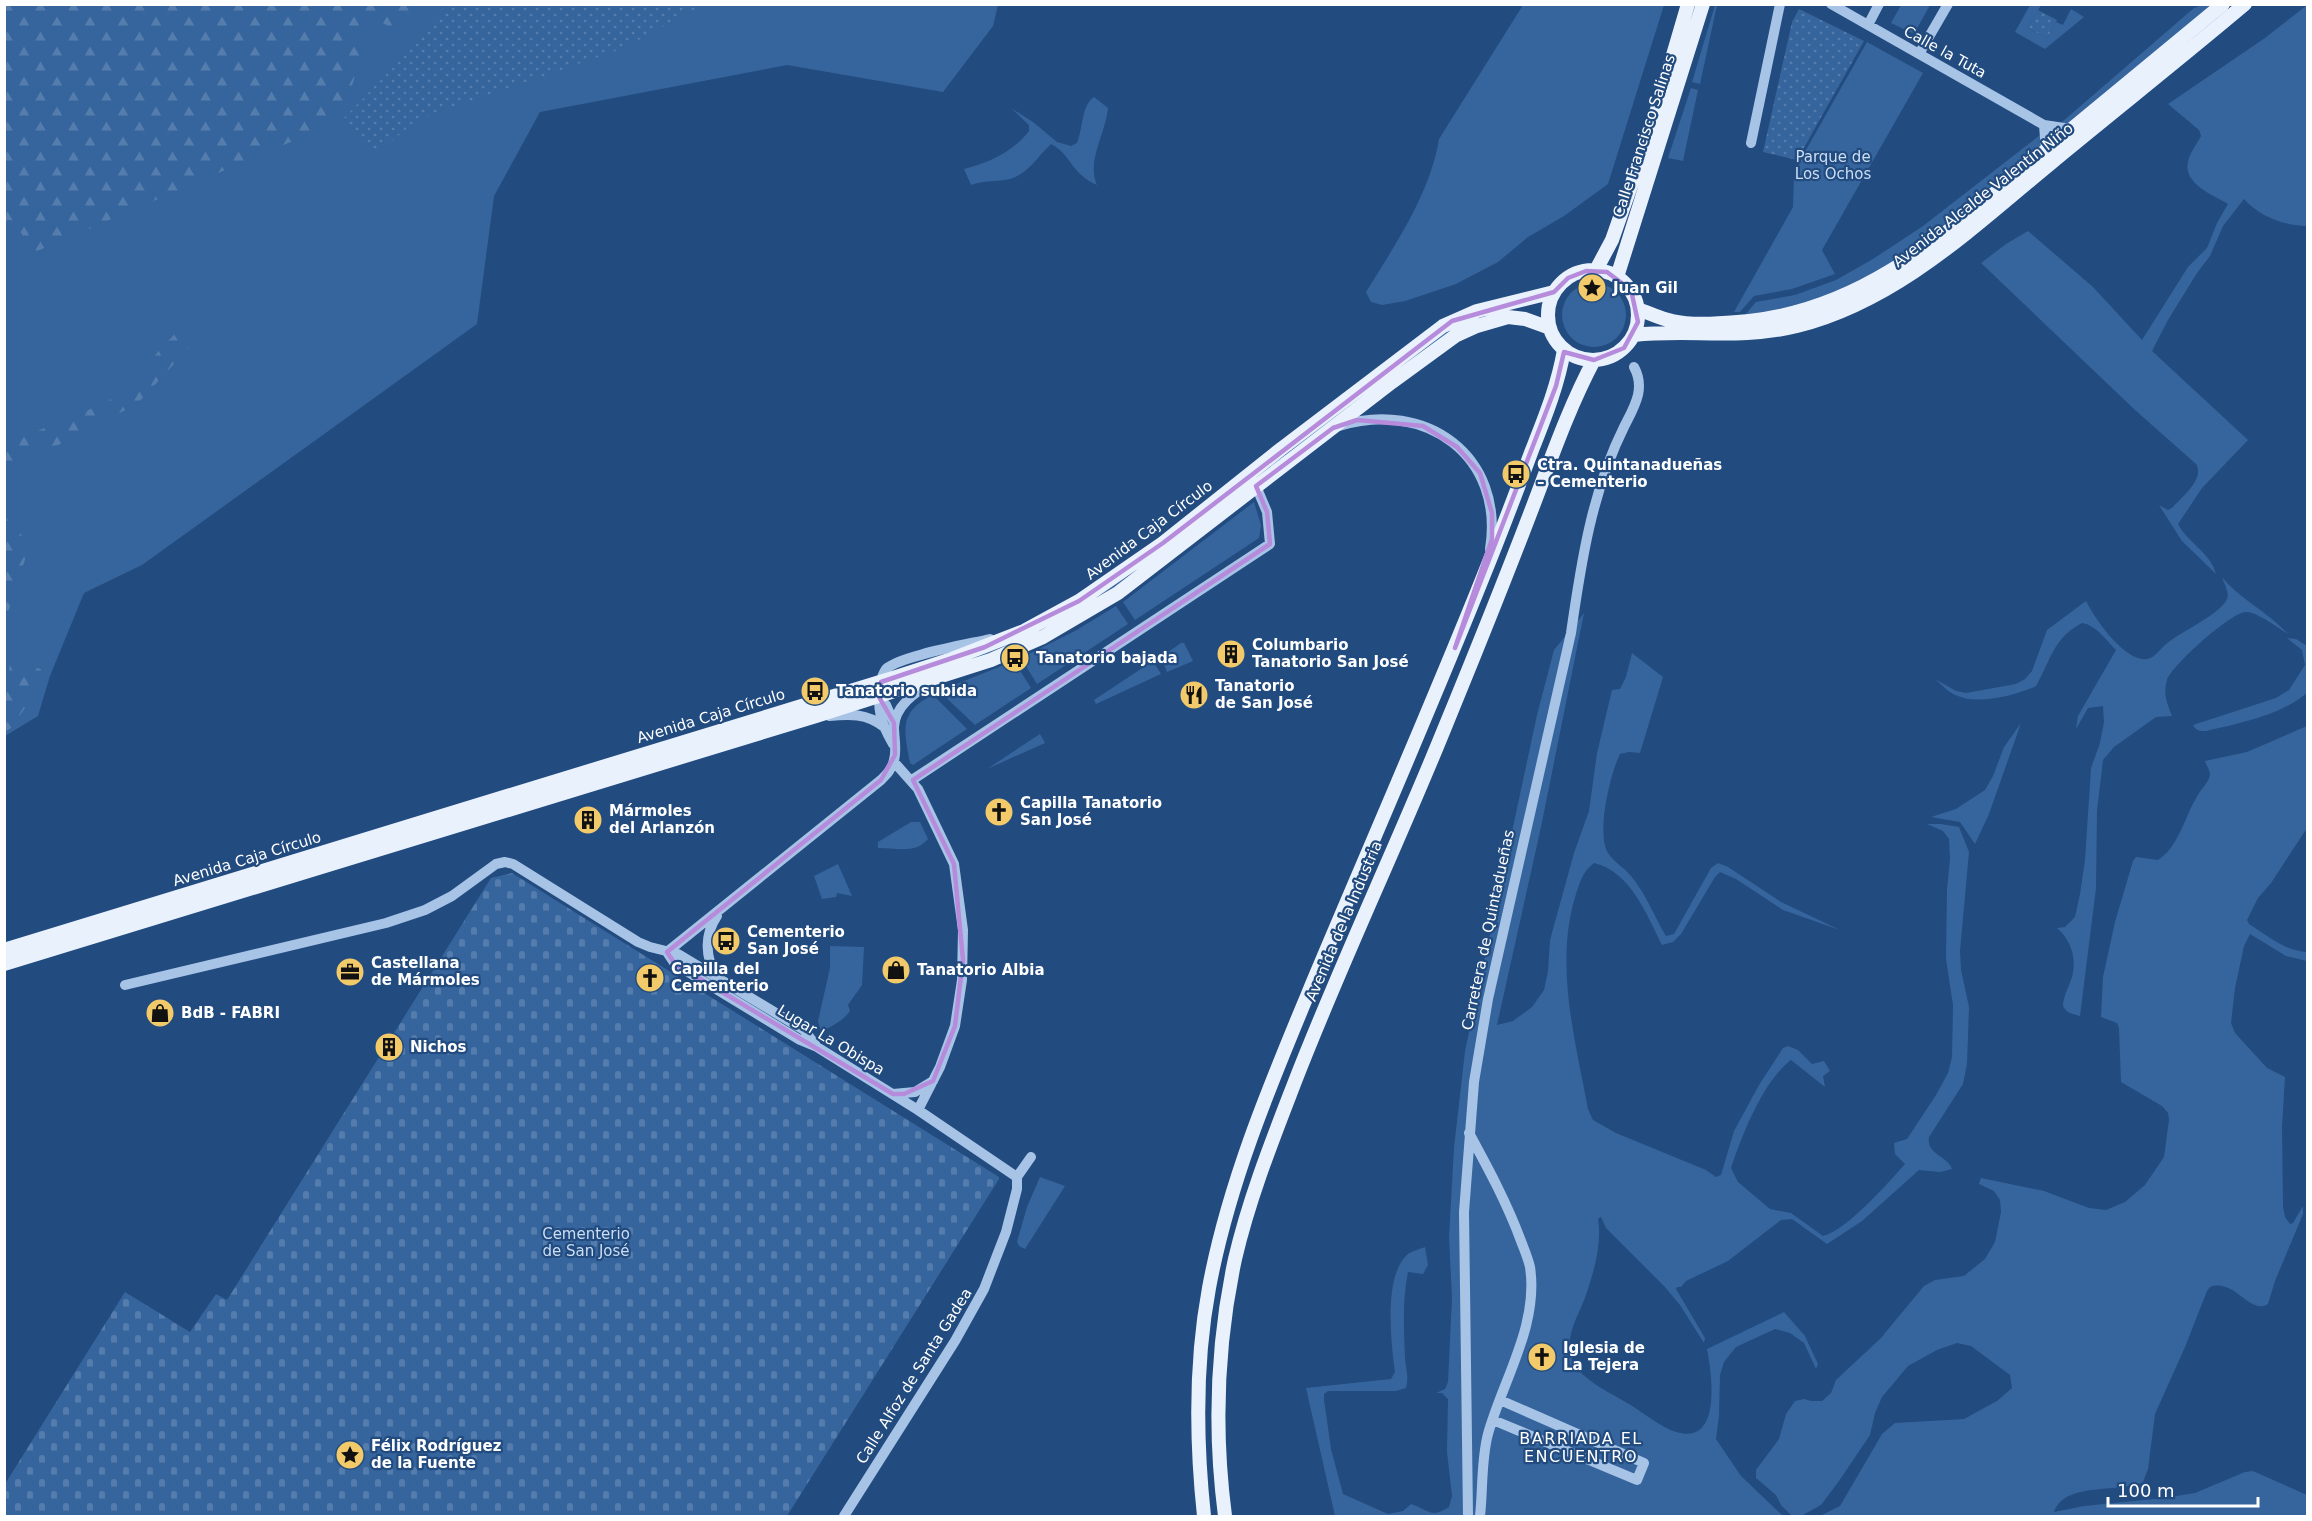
<svg xmlns="http://www.w3.org/2000/svg" width="2312" height="1521" viewBox="0 0 2312 1521" font-family="'DejaVu Sans',sans-serif">
<style>
.green{fill:#36659d}
.forest{fill:url(#forest-firs)}
.cemetery{fill:url(#cemetery-stones)}
.park{fill:url(#park-dots)}
.lines{fill:none;stroke-linecap:round;stroke-linejoin:round}
.minor{stroke:#a7c4e7;stroke-width:10}
.major{stroke:#e9f1fd;stroke-width:14}
.marked{fill:none;stroke:#b68bdc;stroke-width:4.5;stroke-linejoin:round}
.labels{text-anchor:middle;dominant-baseline:central;stroke-width:4.5;stroke-linejoin:round;paint-order:stroke}
.street-label{font-size:15px;fill:#fff;stroke:#224b7f}
.park-label{font-size:15px;fill:#cbdef5;stroke:#224b7f}
.poi-label{font-size:15px;font-weight:bold;fill:#fff;stroke:#224b7f;text-anchor:start}
.neighbourhood-label{font-size:16px;letter-spacing:1.5px;fill:#fff;stroke:#224b7f}
</style>
<defs>
<pattern id="forest-firs" width="22" height="20" patternUnits="userSpaceOnUse" patternTransform="scale(1.5)"><rect width="22" height="20" fill="#36659d"/><path d="M5 1l3.5 6h-7zM16 11l3.5 6h-7z" fill="#547cac"/></pattern>
<pattern id="cemetery-stones" width="16" height="16" patternUnits="userSpaceOnUse" patternTransform="scale(1.5)"><rect width="16" height="16" fill="#36659d"/><path d="M2 7V4a2 2 0 0 1 4 0v3zM10 15v-3a2 2 0 0 1 4 0v3z" fill="#547cac"/></pattern>
<pattern id="park-dots" width="8" height="8" patternUnits="userSpaceOnUse" patternTransform="scale(1.5)"><rect width="8" height="8" fill="#36659d"/><path d="M2 2h.1M6 6h.1" fill="none" stroke="#547cac" stroke-width="1.8" stroke-linecap="round"/></pattern>
</defs>
<rect width="100%" height="100%" fill="#224b7f"/>
<path class="green" d="M 5,5 L 998,5 L 993,26 L 943,92 L 787,65 L 540,112 L 494,196 L 477,324 L 142,565 L 84,593 L 50,676 L 38,716 L 5,736 Z
M 1523,5 L 1664,5 L 1608,184 L 1564,216 L 1528,237 L 1498,262 L 1456,284 L 1405,301 L 1382,305 L 1371,302 L 1366,292 C 1395,245 1430,194 1439,139 Z
M 1715,5 L 1717,5 L 1700,84 L 1692,82 Z
M 1901,5 L 1930,5 L 1915,32 L 1912,33 L 1891,23 Z
M 2030,5 L 2041,5 L 2028,28 L 2047,38 L 2056,22 L 2063,25 L 2071,9 L 2084,17 L 2045,49 L 2015,32 Z
M 2202,5 L 2215,5 L 2068,126 L 2062,122 L 2194,8 Z
M 2307,5 L 2307,226 C 2284,226 2259,216 2244,199 L 2223,226 L 2210,256 L 2197,273 L 2168,320 L 2152,351 L 2248,440 L 2202,488 L 2178,524 C 2187,542 2211,553 2216,574 L 2182,541 L 2159,505 L 2168,510 L 2173,507 C 2182,497 2205,479 2196,464 L 2134,409 L 1981,263 L 2006,244 L 2028,231 L 2093,287 L 2142,340 L 2188,267 L 2207,248 L 2217,223 L 2228,204 C 2213,195 2183,184 2188,162 C 2190,152 2197,144 2201,136 L 2199,130 L 2168,104 L 2265,38 Z
M 1867,42 L 1923,73 L 1822,250 L 1835,274 L 1792,289 L 1754,296 L 1740,312 L 1734,312 L 1793,207 L 1794,176 L 1802,157 Z
M 1691,88 L 1698,90 L 1683,161 L 1668,158 Z
M 1094,97 L 1108,108 C 1106,133 1086,161 1097,185 C 1071,174 1071,154 1051,144 C 1038,156 1028,174 1010,179 C 997,182 984,180 971,185 L 964,169 C 988,163 1013,152 1029,131 L 1029,125 L 1011,108 L 1033,122 L 1057,142 L 1071,146 L 1077,143 C 1083,129 1081,106 1094,97 Z
M 2040,135 L 2042,144 L 1916,247 L 1860,283 L 1801,305 L 1745,315 L 1756,302 L 1795,295 L 1836,280 L 1873,259 L 1923,226 Z
M1562 315a32 32 0 1 1 64 0a32 32 0 1 1-64 0Z
M 1495,312 L 1495,314 L 1125,580 L 1058,623 L 1012,646 L 961,665 L 887,686 L 997,648 L 1272,463 L 1440,335 L 1457,325 Z
M 1254,502 L 1261,525 L 1259,538 L 1135,620 L 1123,602 Z
M 2222,577 C 2241,600 2268,612 2288,634 C 2278,628 2257,612 2247,612 C 2233,610 2171,666 2167,680 C 2163,694 2167,703 2172,716 L 2156,717 L 2114,747 L 2103,760 L 2097,811 L 2096,888 L 2080,1016 C 2073,1014 2065,1013 2063,1005 C 2064,994 2069,987 2072,977 C 2077,958 2071,940 2057,928 L 2065,927 L 2075,917 L 2080,894 L 2085,860 L 2091,768 L 2100,743 L 2104,722 L 2103,706 L 2088,708 L 2076,729 L 2078,716 L 2116,650 C 2106,640 2096,625 2082,623 C 2053,638 2051,660 2036,686 C 2017,695 1977,705 1958,696 C 1949,693 1942,685 1935,679 L 1956,691 L 1966,693 L 2016,684 L 2025,679 L 2032,671 L 2047,630 L 2086,601 C 2095,619 2121,656 2142,659 C 2153,661 2158,651 2165,645 C 2178,633 2221,614 2227,599 C 2230,593 2224,584 2222,577 Z
M 1116,606 L 1128,624 L 1037,684 L 1021,658 L 1075,631 Z
M 1584,613 L 1541,827 L 1497,1025 L 1513,1021 L 1532,1007 L 1544,990 L 1548,971 L 1550,940 L 1574,853 L 1589,811 L 1597,753 L 1612,690 L 1620,689 L 1626,677 L 1632,653 L 1663,677 L 1640,753 L 1629,752 L 1620,754 C 1610,774 1598,827 1606,849 C 1610,860 1624,867 1631,876 C 1646,894 1654,916 1666,936 L 1674,934 L 1711,868 L 1718,863 L 1728,867 L 1781,902 L 1840,930 L 1783,910 L 1736,879 L 1720,872 L 1715,877 L 1681,934 L 1673,942 L 1662,945 C 1647,915 1630,871 1594,863 C 1583,871 1580,882 1576,894 C 1554,964 1575,1039 1588,1109 L 1593,1120 L 1616,1133 L 1706,1170 L 1716,1177 L 1721,1175 L 1734,1131 L 1759,1085 L 1783,1048 L 1788,1046 L 1798,1050 L 1812,1064 L 1824,1061 L 1830,1071 L 1823,1076 L 1825,1087 L 1791,1060 C 1763,1081 1742,1135 1731,1168 L 1738,1182 L 1770,1209 L 1791,1213 L 1823,1236 C 1847,1230 1888,1183 1905,1164 L 1895,1154 L 1894,1143 L 1907,1139 L 1936,1095 L 1948,1073 L 1952,1057 L 1953,1005 L 1946,959 L 1947,889 L 1950,859 L 1949,839 L 1943,831 L 1927,824 L 1941,824 L 1959,827 L 1969,852 L 1960,951 L 1961,970 L 1969,1007 L 1967,1064 L 1963,1084 L 1929,1137 C 1926,1155 1947,1155 1952,1169 L 1940,1172 L 1919,1170 L 1862,1221 L 1827,1244 L 1792,1219 L 1781,1220 L 1728,1261 L 1686,1281 L 1681,1287 L 1677,1287 L 1676,1289 L 1705,1338 L 1704,1343 L 1680,1305 L 1664,1286 L 1606,1228 L 1601,1217 L 1598,1219 C 1602,1244 1594,1271 1586,1295 C 1579,1315 1563,1338 1572,1360 C 1581,1380 1611,1393 1629,1404 C 1644,1413 1660,1427 1676,1432 C 1722,1446 1712,1375 1707,1349 L 1784,1312 L 1805,1336 L 1818,1364 L 1816,1369 L 1804,1343 L 1790,1333 L 1775,1329 L 1736,1347 L 1724,1362 L 1720,1375 L 1719,1416 L 1716,1439 L 1741,1476 L 1783,1516 L 1335,1516 L 1306,1388 L 1391,1379 L 1395,1372 C 1391,1343 1383,1275 1408,1254 C 1412,1251 1420,1249 1425,1247 L 1428,1265 L 1423,1274 L 1408,1272 C 1402,1301 1404,1330 1405,1359 C 1406,1370 1409,1377 1406,1388 L 1396,1391 L 1328,1391 L 1324,1394 L 1324,1400 L 1331,1449 L 1343,1494 L 1388,1514 L 1403,1511 L 1411,1504 C 1429,1510 1431,1519 1449,1507 L 1452,1496 L 1447,1452 L 1448,1399 L 1442,1393 L 1436,1393 L 1445,1389 L 1448,1382 L 1452,1298 L 1449,1237 L 1454,1148 L 1465,1051 L 1537,715 L 1554,650 Z
M 2287,638 L 2296,639 L 2307,646 L 2307,693 C 2279,716 2241,723 2206,731 C 2200,731 2196,731 2193,725 L 2276,698 L 2289,690 L 2305,665 L 2302,650 Z
M 1181,643 L 1184,643 L 1193,661 L 1167,672 L 1161,657 Z
M 1014,661 L 1031,688 L 975,725 L 939,691 Z
M 1153,661 L 1161,674 L 1096,704 L 1094,700 Z
M 933,695 L 967,729 L 913,765 L 910,763 C 904,730 898,712 933,695 Z
M 2021,723 L 1989,814 L 1975,844 L 1960,822 L 1931,817 L 1956,809 L 1985,790 L 1993,776 L 2004,747 Z
M 2307,726 L 2307,828 L 2271,883 L 2258,898 L 2247,920 L 2249,924 C 2268,936 2285,951 2307,952 L 2307,961 L 2286,956 L 2250,934 L 2244,946 L 2235,988 L 2231,1023 L 2235,1033 L 2267,1068 L 2285,1077 L 2282,1126 L 2283,1207 L 2285,1217 L 2290,1224 L 2293,1223 L 2303,1206 L 2303,1214 L 2275,1281 L 2268,1304 C 2250,1316 2235,1278 2210,1287 L 2207,1291 L 2185,1347 L 2155,1414 L 2148,1469 L 2143,1482 C 2118,1494 2065,1481 2054,1512 L 2084,1506 L 2164,1498 L 2195,1493 L 2245,1472 L 2253,1471 L 2307,1495 L 2307,1516 L 1820,1516 L 1840,1506 L 1882,1434 L 1895,1423 L 1964,1419 L 1997,1401 L 2012,1388 L 2010,1375 L 1971,1346 L 1957,1343 L 1937,1350 L 1908,1366 L 1882,1397 L 1875,1413 L 1870,1435 L 1839,1481 L 1821,1505 L 1801,1516 L 1791,1515 L 1781,1505 L 1776,1495 L 1756,1478 L 1756,1470 L 1779,1439 L 1786,1414 L 1795,1401 L 1804,1399 L 1811,1401 L 1822,1401 L 1831,1393 L 1836,1380 L 1880,1339 L 1924,1286 L 1935,1280 L 1964,1276 L 1985,1259 L 1995,1242 L 2001,1212 L 2000,1200 L 1994,1191 L 1979,1184 L 1981,1178 L 2044,1191 L 2089,1208 L 2106,1210 L 2125,1202 L 2145,1185 L 2164,1157 L 2169,1120 L 2168,1113 L 2162,1106 L 2121,1082 L 2119,1028 L 2117,1023 L 2101,1017 L 2103,977 L 2115,922 L 2133,861 L 2136,857 L 2158,860 C 2179,847 2185,815 2198,795 C 2201,789 2209,782 2210,775 C 2210,770 2206,765 2205,761 L 2247,752 Z
M 1040,734 L 1045,743 L 987,769 Z
M 911,822 L 920,822 L 928,839 C 916,854 896,848 878,848 L 878,842 Z
M 838,864 L 852,896 L 837,893 L 836,897 L 822,899 L 814,876 Z
M 830,946 L 864,947 L 862,985 L 848,1005 L 850,1011 C 843,1021 832,1026 821,1032 L 818,1021 L 830,968 Z
M 1040,1177 L 1065,1186 L 1025,1249 L 1019,1246 L 1017,1242 L 1027,1207 Z"/>
<path class="forest" d="M 5,4 L 425,4 L 425,5 L 409,26 L 398,32 L 371,16 L 364,26 L 360,60 L 346,105 L 316,131 L 35,252 L 27,246 L 16,221 L 8,220 L 5,223 Z
M 183,326 L 196,340 L 138,403 L 66,442 L 5,464 L 5,443 L 74,417 L 122,394 L 137,380 L 160,349 Z
M 5,517 L 30,544 L 5,622 Z
M 10,663 L 41,669 L 36,692 L 11,728 L 5,732 L 5,700 Z"/>
<path class="cemetery" d="M 512,873 L 999,1177 L 999,1179 L 787,1516 L 5,1516 L 5,1484 L 125,1292 L 190,1332 L 216,1294 L 227,1300 L 491,878 Z"/>
<path class="park" d="M 445,5 L 445,4 L 702,5 L 624,48 L 415,121 L 376,155 L 344,118 L 419,41 Z
M 1799,9 L 1864,41 L 1797,160 L 1763,152 L 1792,22 Z
M 2038,10 L 2057,20 L 2047,38 L 2028,28 Z"/>
<g class="lines">
<path class="minor" d="M 1831,4 L 2044,125 L 2071,129
M 1868,25 L 1879,4
M 1919,54 L 1948,4
M 2044,125 L 2046,150
M 1751,143 L 1780,4
M 1339,426 C 1426,399 1505,456 1490,549
M 875,694 L 886,705 L 894,723
M 829,716 C 849,714 867,713 884,727
M 893,744 C 881,723 877,711 880,686 C 881,680 882,674 886,669 C 899,656 969,644 990,639
M 894,762 L 918,789 L 954,864 L 963,930 L 962,980 L 955,1026 L 940,1067 L 918,1110
M 912,780 L 1270,544 L 1267,512 L 1256,486
M 717,916 C 704,935 705,958 717,977
M 667,952 L 881,780 C 887,774 892,769 894,760 C 897,750 894,738 894,727 C 895,707 914,692 930,685
M 667,952 L 675,964 L 800,1040 L 817,1047 L 918,1110 L 1017,1177
M 125,985 L 386,923 L 425,910 L 452,896 L 496,864 L 505,862 L 513,864 L 638,942 L 650,947 L 678,954 L 804,1030 L 817,1047
M 893,1094 L 915,1092 L 933,1081
M 1469,1133 C 1488,1168 1507,1203 1521,1241 C 1524,1249 1528,1258 1530,1267 C 1539,1325 1503,1380 1488,1434 C 1481,1460 1483,1490 1480,1516
M 1017,1177 L 1031,1157
M 1493,1420 L 1637,1480 L 1644,1463 L 1500,1400
M 844,1516 L 955,1341 L 984,1289 L 1006,1232 L 1017,1189 L 1017,1177
M 1468,1516 L 1464,1212 L 1474,1082 L 1488,999 L 1571,633 C 1581,563 1592,491 1624,427 C 1634,407 1646,389 1634,367"/>
<path class="major" d="M 1596,270 L 1612,240 L 1654,120 L 1688,4
M1548 315a45 45 0 1 1 90 0a45 45 0 1 1-90 0Z
M 1617,277 L 1703,4
M 1638,309 C 1649,313 1661,319 1672,321 C 1694,326 1727,323 1749,321 C 1871,308 1954,226 2044,152 C 2103,103 2163,54 2223,4
M 1634,335 C 1689,329 1740,340 1797,326 C 1897,301 1973,227 2051,163 C 2115,110 2181,58 2245,4
M 4,950 L 893,678 L 949,660 L 1024,631 L 1079,601 L 1163,543 L 1281,449 L 1443,326 L 1477,311 L 1554,292
M 4,964 L 816,716 L 991,660 L 1043,637 L 1118,593 L 1392,382 L 1455,336 L 1477,326 L 1508,317 L 1525,319 L 1550,328
M 1204,1516 C 1196,1441 1195,1363 1209,1288 C 1229,1180 1273,1078 1315,977 C 1371,844 1429,712 1483,577 C 1500,535 1516,493 1532,450 C 1545,417 1558,385 1564,350
M 1225,1516 C 1214,1432 1217,1343 1235,1259 C 1249,1199 1272,1141 1294,1084 C 1340,965 1395,850 1443,732 C 1473,659 1502,587 1530,514 C 1550,462 1568,409 1594,360"/>
</g>
<path class="marked" d="M 1586,271 L 1607,272 L 1631,290 L 1638,322 L 1624,348 L 1594,360 L 1564,352 L 1556,386 L 1455,648 L 1492,539 L 1492,513 L 1480,473 L 1457,447 L 1423,426 L 1357,420 L 1333,428 L 1256,486 L 1267,512 L 1270,544 L 913,780 L 954,864 L 963,960 L 955,1026 L 933,1081 L 904,1094 L 893,1094 L 675,964 L 667,952 L 881,780 L 895,755 L 894,723 L 879,697 L 881,682 L 985,647 L 1079,601 L 1163,543 L 1452,321 L 1554,292 L 1568,278 Z"/>
<defs>
<g id="sight-disc" transform="scale(1.5)"><circle r="9.5" fill="#f2ca6a" stroke="#224b7f"/><path d="M0-6L1.8-2.2L6-1.7L2.9 1.2L3.7 5.4L0 3.3L-3.7 5.4L-2.9 1.2L-6-1.7L-1.8-2.2Z" fill="#111"/></g>
<g id="bus-disc" transform="scale(1.5)"><circle r="9.5" fill="#f2ca6a" stroke="#224b7f"/><path d="M-5-6H5V4H4V6H2V4H-2V6H-4V4H-5ZM-3.5-4V0h7V-4ZM-3.5 1.2v1.5H-2V1.2ZM2 1.2v1.5H3.5V1.2Z" fill="#111"/></g>
<g id="building-disc" transform="scale(1.5)"><circle r="9.5" fill="#f2ca6a" stroke="#224b7f"/><path d="M-4-6H4V6H1V3H-1V6H-4ZM-2.5-4.3h1.7v1.8h-1.7ZM.8-4.3h1.7v1.8H.8ZM-2.5-1h1.7V.8h-1.7ZM.8-1h1.7V.8H.8Z" fill="#111"/></g>
<g id="restaurant-disc" transform="scale(1.5)"><circle r="9.5" fill="#f2ca6a" stroke="#224b7f"/><path d="M-5-6h1v4h1v-4h1v4h1v-4h1v5L-1.5 .5V6h-2V.5L-5-1ZM5-6V6H3V1.5H1.5Q1.5-4 5-6Z" fill="#111"/></g>
<g id="church-disc" transform="scale(1.5)"><circle r="9.5" fill="#f2ca6a" stroke="#224b7f"/><path d="M-1.2-6h2.4v3.5h3.3v2.4h-3.3V6h-2.4V-.1h-3.3v-2.4h3.3Z" fill="#111"/></g>
<g id="shop-disc" transform="scale(1.5)"><circle r="9.5" fill="#f2ca6a" stroke="#224b7f"/><path d="M-5-2.5h2.3a2.7 3.5 0 0 1 5.4 0H5L5.5 6h-11ZM-1.5-2.5h3a1.5 2.3 0 0 0-3 0Z" fill="#111"/></g>
<g id="office-disc" transform="scale(1.5)"><circle r="9.5" fill="#f2ca6a" stroke="#224b7f"/><path d="M-6-3h4V-5.5h4V-3h4V5H-6ZM-1-4.5V-3h2v-1.5ZM-6 0V1H6V0Z" fill="#111"/></g>
</defs>
<g fill-rule="evenodd">
<use href="#sight-disc" x="1592" y="288"/>
<use href="#bus-disc" x="1516" y="474"/>
<use href="#building-disc" x="1231" y="654"/>
<use href="#bus-disc" x="1015" y="658"/>
<use href="#bus-disc" x="815" y="691"/>
<use href="#restaurant-disc" x="1194" y="695"/>
<use href="#church-disc" x="999" y="812"/>
<use href="#building-disc" x="588" y="820"/>
<use href="#bus-disc" x="726" y="941"/>
<use href="#shop-disc" x="896" y="970"/>
<use href="#office-disc" x="350" y="972"/>
<use href="#church-disc" x="650" y="978"/>
<use href="#shop-disc" x="160" y="1013"/>
<use href="#building-disc" x="389" y="1047"/>
<use href="#church-disc" x="1542" y="1357"/>
<use href="#sight-disc" x="350" y="1455"/>
</g>
<g class="labels">
<g class="street-label">
<text transform="translate(1945 52) rotate(29)">Calle la Tuta</text>
<text transform="translate(1644 136) rotate(-72)">Calle Francisco Salinas</text>
<text transform="translate(1983 195) rotate(-38)">Avenida Alcalde Valentín Niño</text>
<text transform="translate(1149 530) rotate(-37)">Avenida Caja Círculo</text>
<text transform="translate(711 716) rotate(-17)">Avenida Caja Círculo</text>
<text transform="translate(247 859) rotate(-17)">Avenida Caja Círculo</text>
<text transform="translate(1344 921) rotate(-67)">Avenida de la Industria</text>
<text transform="translate(1488 930) rotate(-78)">Carretera de Quintadueñas</text>
<text transform="translate(831 1040) rotate(31)">Lugar La Obispa</text>
<text transform="translate(914 1376) rotate(-58)">Calle Alfoz de Santa Gadea</text>
</g>
<g class="park-label">
<text x="1833" y="157">Parque de<tspan x="1833" dy="17">Los Ochos</tspan></text>
<text x="586" y="1234">Cementerio<tspan x="586" dy="17">de San José</tspan></text>
</g>
<g class="poi-label">
<text x="1613" y="288">Juan Gil</text>
<text x="1537" y="465">Ctra. Quintanadueñas<tspan x="1537" dy="17">– Cementerio</tspan></text>
<text x="1252" y="645">Columbario<tspan x="1252" dy="17">Tanatorio San José</tspan></text>
<text x="1036" y="658">Tanatorio bajada</text>
<text x="1215" y="686">Tanatorio<tspan x="1215" dy="17">de San José</tspan></text>
<text x="836" y="691">Tanatorio subida</text>
<text x="1020" y="803">Capilla Tanatorio<tspan x="1020" dy="17">San José</tspan></text>
<text x="609" y="811">Mármoles<tspan x="609" dy="17">del Arlanzón</tspan></text>
<text x="747" y="932">Cementerio<tspan x="747" dy="17">San José</tspan></text>
<text x="371" y="963">Castellana<tspan x="371" dy="17">de Mármoles</tspan></text>
<text x="671" y="969">Capilla del<tspan x="671" dy="17">Cementerio</tspan></text>
<text x="917" y="970">Tanatorio Albia</text>
<text x="181" y="1013">BdB - FABRI</text>
<text x="410" y="1047">Nichos</text>
<text x="1563" y="1348">Iglesia de<tspan x="1563" dy="17">La Tejera</tspan></text>
<text x="371" y="1446">Félix Rodríguez<tspan x="371" dy="17">de la Fuente</tspan></text>
</g>
<g class="neighbourhood-label">
<text x="1581" y="1438">BARRIADA EL<tspan x="1581" dy="18">ENCUENTRO</tspan></text>
</g>
</g>
<rect width="2312" height="1521" fill="none" stroke="#ffffff" stroke-width="12"/>
<path d="M2108 1497v9h150v-9" fill="none" stroke="#ffffff" stroke-width="3"/>
<text x="2117" y="1497" font-size="18" fill="#ffffff" stroke="#224b7f" stroke-width="4.5" paint-order="stroke">100 m</text>
</svg>
